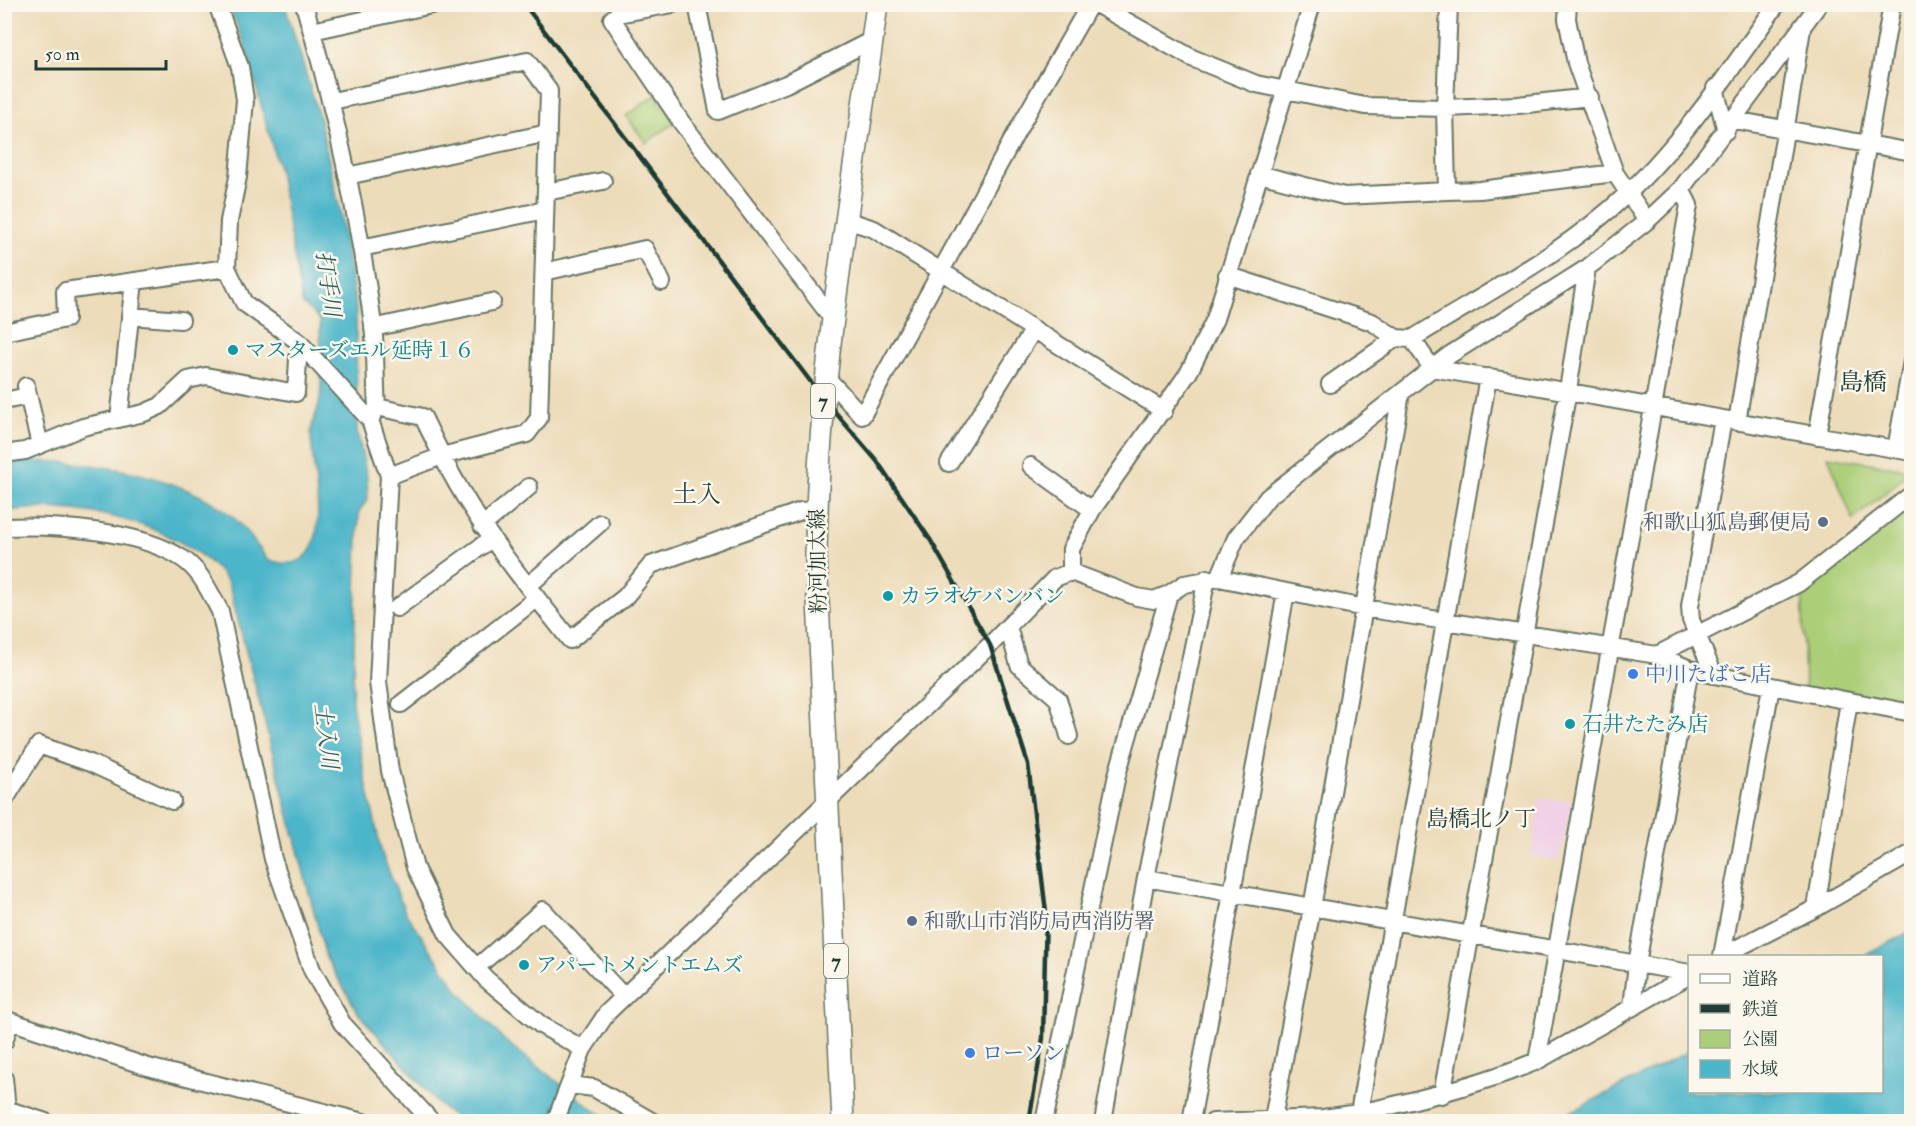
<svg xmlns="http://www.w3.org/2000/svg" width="1916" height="1126" viewBox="0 0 1916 1126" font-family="'IM FELL Double Pica','Noto Serif JP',serif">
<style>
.built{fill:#efd0e6}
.green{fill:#abce77;stroke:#658656;stroke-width:1.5}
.water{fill:#4bb5c9;stroke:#35797e;stroke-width:1.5}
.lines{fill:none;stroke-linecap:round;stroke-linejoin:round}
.minor-casing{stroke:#677563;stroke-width:20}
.major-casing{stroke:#677563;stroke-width:24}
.minor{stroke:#fff;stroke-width:16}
.major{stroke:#fff;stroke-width:21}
.rail{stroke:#1f3d34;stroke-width:4.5}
.culture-dot{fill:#0f9aa8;stroke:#fbf7ec;stroke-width:2}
.service-dot{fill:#5c6f8a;stroke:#fbf7ec;stroke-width:2}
.shop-dot{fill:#3f7fe0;stroke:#fbf7ec;stroke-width:2}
.labels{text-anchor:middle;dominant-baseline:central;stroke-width:5;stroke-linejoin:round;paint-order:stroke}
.shield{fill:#fbf7ec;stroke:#61756b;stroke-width:1.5}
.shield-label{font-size:20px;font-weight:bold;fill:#1f3d34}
.culture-label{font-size:21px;fill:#0d838f;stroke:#fbf7ec;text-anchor:start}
.service-label{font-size:21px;fill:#4e5e75;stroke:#fbf7ec;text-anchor:end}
.street-label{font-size:21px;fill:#1f3d34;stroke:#fbf7ec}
.shop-label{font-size:21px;fill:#366cbe;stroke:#fbf7ec;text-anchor:start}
.water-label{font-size:22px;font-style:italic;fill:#2c6161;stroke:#fbf7ec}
.neighbourhood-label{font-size:22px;fill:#1f3d34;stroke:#fbf7ec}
.quarter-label{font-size:24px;fill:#1f3d34;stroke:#fbf7ec}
</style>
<rect width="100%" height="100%" fill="#fbf7ec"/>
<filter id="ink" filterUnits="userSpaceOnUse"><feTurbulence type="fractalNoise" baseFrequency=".0167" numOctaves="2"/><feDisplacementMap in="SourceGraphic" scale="12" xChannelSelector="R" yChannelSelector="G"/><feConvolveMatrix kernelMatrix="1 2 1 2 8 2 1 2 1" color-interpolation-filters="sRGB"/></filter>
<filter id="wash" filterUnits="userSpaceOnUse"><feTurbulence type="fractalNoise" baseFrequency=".008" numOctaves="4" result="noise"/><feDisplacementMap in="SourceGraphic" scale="24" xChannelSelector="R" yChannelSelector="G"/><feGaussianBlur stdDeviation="1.35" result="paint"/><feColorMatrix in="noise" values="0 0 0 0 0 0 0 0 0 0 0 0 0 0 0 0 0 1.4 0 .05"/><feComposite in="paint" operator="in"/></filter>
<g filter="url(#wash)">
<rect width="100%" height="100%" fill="#eddcba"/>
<path class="built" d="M 1539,799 L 1573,801 L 1559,860 L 1531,857 Z"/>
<path class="green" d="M 655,95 L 675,122 L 646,143 L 626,116 Z
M 1828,456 L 1911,470 L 1911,471 L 1853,520 Z
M 1911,493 L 1911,713 L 1805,693 L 1802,581 Z"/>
<path class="water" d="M 229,5 L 285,5 L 319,116 L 340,211 L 356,308 L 357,430 L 367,477 L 368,499 L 359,511 L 352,703 L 364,772 L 382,854 L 405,912 L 457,989 L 504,1040 L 595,1111 L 615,1121 L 459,1121 L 439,1105 L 359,1014 L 326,958 L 228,582 C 188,525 71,498 5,512 L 4,463 C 71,455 181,473 233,517 C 246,528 257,546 268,560 C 343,583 311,473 311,434 C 311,422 319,410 320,398 C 323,373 320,345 320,320 L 302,303 L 279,171 L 244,42 Z
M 1911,931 L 1911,1121 L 1553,1121 L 1689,1051 L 1690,1092 L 1882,1092 L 1882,956 L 1864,956 Z"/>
</g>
<g filter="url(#ink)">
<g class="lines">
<g class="minor-casing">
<path id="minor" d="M 217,4 L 240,67 L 245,100 L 238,177 L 229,221 L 227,268 L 244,303 L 299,342 L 370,420 L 389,476 L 378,682 L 390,771 L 415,868 L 448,935 L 486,979 L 541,1025 L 583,1049
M 304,4 C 335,110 359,217 373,325 C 376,352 375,380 377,407
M 673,4 L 618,14 L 612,19 L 682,123 L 832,318
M 697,4 L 718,111 L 786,84 L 872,40
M 1096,4 L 1192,58 L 1256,84 L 1365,106 L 1445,108 L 1518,105 L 1590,97
M 1568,4 L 1567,19 L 1576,63 L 1615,173 L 1647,221
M 312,31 L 436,4
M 1715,88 L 1726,131
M 332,101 L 527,61 L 549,91 L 539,418 L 527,434 L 442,456 L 423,417 L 377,407 L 370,420
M 1734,120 L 1912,152
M 1259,174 L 1344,196 L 1447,191 L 1445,108 L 1449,4
M 347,176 L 548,133
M 1447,191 L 1480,190 L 1615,173
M 546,192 L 603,181
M 846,220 L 874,229 L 1164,411
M 361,248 L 545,210
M 544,272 L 645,249 L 662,282
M 1227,275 L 1372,322 L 1396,338
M 130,316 L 181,320
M 373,328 L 492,302
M 4,332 L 66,319 L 65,291 L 227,268
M 1412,339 C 1484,294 1565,253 1627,194 C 1685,139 1731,69 1777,4
M 825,376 L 862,416 L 1020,126 L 1090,4
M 1330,384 L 1396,338 L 1412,339 L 1432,368 L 1912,452
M 26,386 L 40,445
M 4,401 L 28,396
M 119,419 L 134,281
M 1737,422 L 1802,29
M 1817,436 L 1892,4
M 1896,449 L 1912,361
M 4,454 L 25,451 L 83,427 L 144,413 L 160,406 L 188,380 L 206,376 L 296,393 L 299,342
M 949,463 L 1034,329
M 1031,466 L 1092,510
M 389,476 L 442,456 C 477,526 522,579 570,640 L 625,597 L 651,565 L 801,511 L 816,510
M 482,526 L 529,487
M 4,527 C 56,525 140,530 183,559 C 201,571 210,593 220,611 L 273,859 L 312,970 L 342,1023 L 432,1122
M 1071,572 L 1071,549 L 1092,510 L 1189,372 L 1215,319 L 1312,4
M 1207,578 L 1146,878 L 1637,964 L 1690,669
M 1219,578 L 1236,538 L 1268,497 L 1448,356 L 1587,268 L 1647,221 L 1681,189 L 1819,4
M 528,586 L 600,523
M 397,608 L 491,539
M 1008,627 L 1019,665 L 1058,699 L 1069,736
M 1657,655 L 1690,669 L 1714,675 L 1691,620 L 1690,606 L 1723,419
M 1714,675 L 1912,713
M 401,704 L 537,598
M 4,801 L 39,745 L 90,763 L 172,801
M 1816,908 L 1912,853
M 1722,956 L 1816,908 L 1849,701
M 1722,956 L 1771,687
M 477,967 L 543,910 L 624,997
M 1632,1007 L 1637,964 L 1690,973
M 4,1019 L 148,1067 L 363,1122
M 4,1042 L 10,1022
M 1537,1061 L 1690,975
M 4,1078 L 8,1122
M 570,1085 L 594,1088 L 653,1122
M 1442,1095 L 1568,390 L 1587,268
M 9,1110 L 46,1122
M 1359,1113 C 1420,1100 1479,1085 1537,1061 L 1689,205 L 1681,189
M 1273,1119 L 1312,908 L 1401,393
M 555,1122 L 583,1049 L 607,1013 L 990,645 L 1055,578 L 1071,572 L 1137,597 L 1154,600 L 1169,594 L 1184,584 L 1219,578 L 1364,608 L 1657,655 L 1799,583 L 1912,494
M 1044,1122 L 1117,775 L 1169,594
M 1103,1122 L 1146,878
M 1191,1122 L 1286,592
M 1213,1122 L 1323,1118 L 1359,1113 L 1488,377"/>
</g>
<g class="major-casing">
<path id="major" d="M 843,1122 L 816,558 C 817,371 853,189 877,4"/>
</g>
<use href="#minor" class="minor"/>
<use href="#major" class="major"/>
<path class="rail" d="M 524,4 L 823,398 L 877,461 L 931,541 L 990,645 L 1028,764 L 1046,912 L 1043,1038 L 1029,1122"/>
</g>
</g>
<g class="culture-dot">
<circle cx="233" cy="350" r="6"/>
<circle cx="888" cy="596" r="6"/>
<circle cx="1570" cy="724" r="6"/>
<circle cx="524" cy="965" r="6"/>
</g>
<g class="service-dot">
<circle cx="1823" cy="522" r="6"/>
<circle cx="912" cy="921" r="6"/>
</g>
<g class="shop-dot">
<circle cx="1633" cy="674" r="6"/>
<circle cx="970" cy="1053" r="6"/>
</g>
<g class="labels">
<g class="shield">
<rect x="811" y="384" width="24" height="34" rx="4.5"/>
<rect x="824" y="944" width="24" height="34" rx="4.5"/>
</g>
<g class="shield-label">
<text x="823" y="401">7</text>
<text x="836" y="961">7</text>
</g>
<g class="culture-label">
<text x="245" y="350">マスターズエル延時１６</text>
<text x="900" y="596">カラオケバンバン</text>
<text x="1582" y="724">石井たたみ店</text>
<text x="536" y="965">アパートメントエムズ</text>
</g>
<g class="service-label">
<text x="1811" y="522">和歌山狐島郵便局</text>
<text x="924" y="921" text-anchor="start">和歌山市消防局西消防署</text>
</g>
<g class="street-label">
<text transform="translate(818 561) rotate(-91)">粉河加太線</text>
</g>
<g class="shop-label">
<text x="1645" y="674">中川たばこ店</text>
<text x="982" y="1053">ローソン</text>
</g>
<g class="water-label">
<text transform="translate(328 284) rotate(82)">打手川</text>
<text transform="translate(326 736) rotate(83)">土入川</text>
</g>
<g class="neighbourhood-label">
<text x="1481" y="819">島橋北ノ丁</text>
</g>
<g class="quarter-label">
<text x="1863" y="382">島橋</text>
<text x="697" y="494">土入</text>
</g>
</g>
<rect width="1916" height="1126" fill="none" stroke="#fbf7ec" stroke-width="24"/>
<rect x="1688" y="955" width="195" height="138" fill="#fbf7ec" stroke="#a3ada2" stroke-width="1.5"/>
<rect x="1700" y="974" width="30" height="9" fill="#ffffff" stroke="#a3ada2" stroke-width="1.5"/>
<text x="1742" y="985" font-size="18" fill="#1f3d34">道路</text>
<rect x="1700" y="1004" width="30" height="9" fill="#1f3d34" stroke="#a3ada2" stroke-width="1.5"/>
<text x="1742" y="1015" font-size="18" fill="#1f3d34">鉄道</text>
<rect x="1700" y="1030" width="30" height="18" fill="#abce77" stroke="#a3ada2" stroke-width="1.5"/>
<text x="1742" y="1045" font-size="18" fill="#1f3d34">公園</text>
<rect x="1700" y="1060" width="30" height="18" fill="#4bb5c9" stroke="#a3ada2" stroke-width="1.5"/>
<text x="1742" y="1075" font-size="18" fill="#1f3d34">水域</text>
<path d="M36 60v9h130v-9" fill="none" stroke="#1f3d34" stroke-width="3"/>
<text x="45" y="60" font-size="18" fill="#1f3d34" stroke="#fbf7ec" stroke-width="4.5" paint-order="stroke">50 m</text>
</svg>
